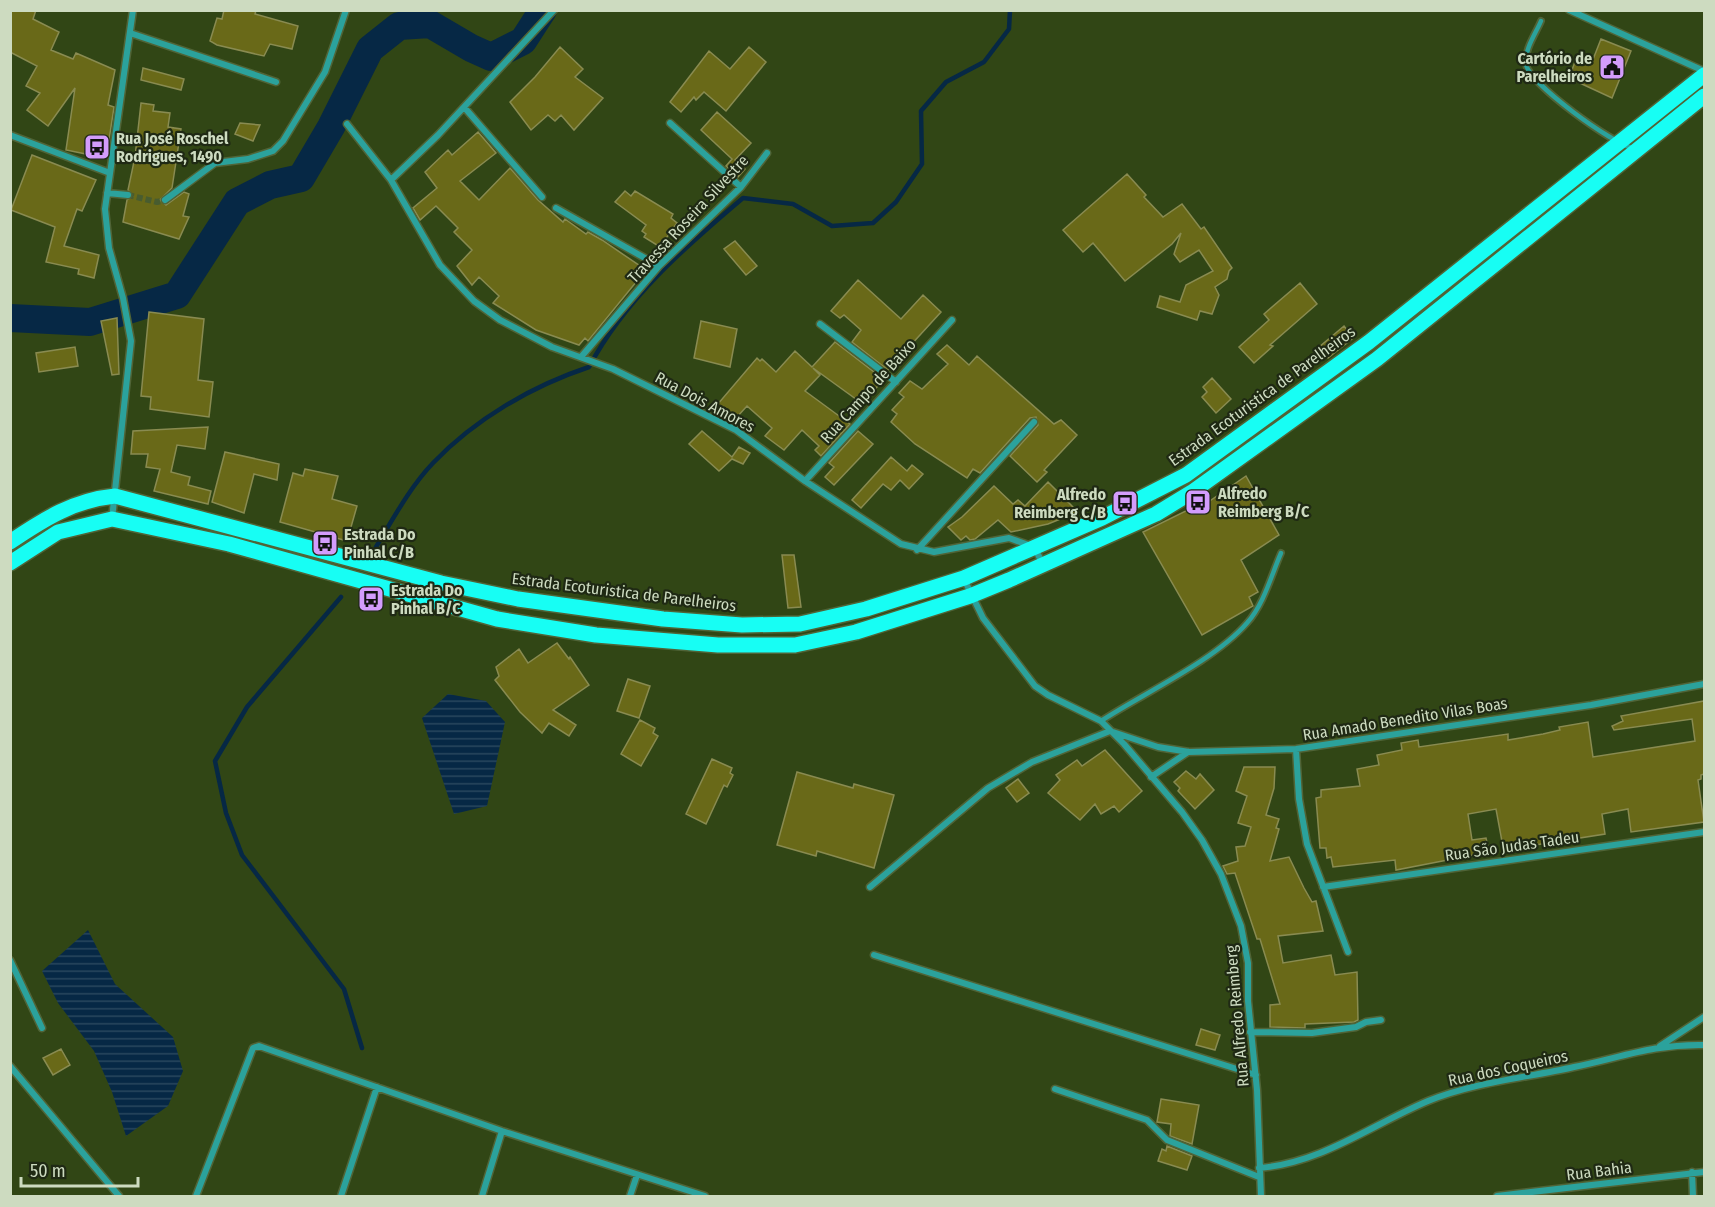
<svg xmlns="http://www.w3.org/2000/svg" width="1715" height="1207" viewBox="0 0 1715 1207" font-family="'Fira Sans Condensed',sans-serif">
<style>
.water{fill:url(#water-rules)}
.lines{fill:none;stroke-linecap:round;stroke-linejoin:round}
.stream{stroke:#062845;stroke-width:4.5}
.river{stroke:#062845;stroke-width:28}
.building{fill:#696918;stroke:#898b51;stroke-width:1.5}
.street-tunnel{stroke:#485c2f;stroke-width:6;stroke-dasharray:6 3;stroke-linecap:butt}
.lane-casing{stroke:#506437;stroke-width:8}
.street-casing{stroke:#506437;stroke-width:9}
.primary-casing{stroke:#506437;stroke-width:18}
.lane{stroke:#2ba29c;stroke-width:4.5}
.street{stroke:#2ba29c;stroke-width:6}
.primary{stroke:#17fef4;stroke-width:15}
.labels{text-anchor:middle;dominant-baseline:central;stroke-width:4.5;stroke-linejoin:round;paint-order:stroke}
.poi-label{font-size:16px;font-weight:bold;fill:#cddbc0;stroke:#1f2914;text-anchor:start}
.street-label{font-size:16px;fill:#cddbc0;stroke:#1f2914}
</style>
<defs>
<pattern id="water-rules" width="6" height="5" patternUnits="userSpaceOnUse" patternTransform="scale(1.5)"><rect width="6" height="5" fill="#062845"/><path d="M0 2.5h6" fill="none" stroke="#29475e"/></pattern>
</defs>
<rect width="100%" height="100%" fill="#314615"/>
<path class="water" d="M 448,694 L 486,701 L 505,722 L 487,806 L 454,814 L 422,718 Z
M 88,930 L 115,984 L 173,1037 L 183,1071 L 168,1106 L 126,1136 L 112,1092 L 94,1051 L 58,1003 L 42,971 Z"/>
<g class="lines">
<path class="stream" d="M 376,547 C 393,519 410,487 433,463 C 475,419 532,386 589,367 C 625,299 685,247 743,198 L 793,204 L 832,226 L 873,223 L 896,202 L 922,164 L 921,111 L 946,82 L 984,62 L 1009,29 L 1010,10
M 341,597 L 247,707 L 215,761 L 226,813 L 242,855 L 344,989 L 362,1048"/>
<path class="river" d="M 10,318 L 90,322 L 177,295 L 237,202 L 270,185 L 301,178 L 331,127 L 370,49 L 399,26 L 430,24 L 471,48 L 491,57 L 523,41 L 543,10"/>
</g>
<path class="building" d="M 10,10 L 36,10 L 33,19 L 59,32 L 51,50 L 73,59 L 76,53 L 115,70 L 108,105 L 114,107 L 107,153 L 86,150 L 86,154 L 66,150 L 75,88 L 48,126 L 27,110 L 40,93 L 26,86 L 37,66 L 10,52 Z
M 224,10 L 256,10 L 255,14 L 298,26 L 292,49 L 270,44 L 264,56 L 217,45 L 210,41 L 217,18 L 222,19 Z
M 1601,39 L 1631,51 L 1612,98 L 1569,78 L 1576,59 L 1592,62 Z
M 560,47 L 583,69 L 575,77 L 603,98 L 574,130 L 561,115 L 555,121 L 548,115 L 531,130 L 510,102 L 535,77 Z
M 749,47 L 766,62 L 726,111 L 704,92 L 696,100 L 694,97 L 681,112 L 670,102 L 709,51 L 730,69 Z
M 143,68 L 184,79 L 181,90 L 141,80 Z
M 141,103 L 154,105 L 153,111 L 170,113 L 168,127 L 181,129 L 172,188 L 160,200 L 166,205 L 184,192 L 189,194 L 183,216 L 189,217 L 179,239 L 123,222 L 127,200 L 133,196 L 128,190 L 135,157 Z
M 717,112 L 751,143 L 735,160 L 745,169 L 738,177 L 726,166 L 732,159 L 701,130 Z
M 240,123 L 260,125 L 253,141 L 235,134 Z
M 478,132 L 496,153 L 460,181 L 479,200 L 510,168 L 538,200 L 563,222 L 565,219 L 586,234 L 588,232 L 602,240 L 646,270 L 588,341 L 585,338 L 579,345 L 536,330 L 493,303 L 499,296 L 479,277 L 472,285 L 457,266 L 472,250 L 454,232 L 458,228 L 436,206 L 420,220 L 413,208 L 437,188 L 425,172 L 448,150 L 452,155 Z
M 32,155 L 96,180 L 82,211 L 77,209 L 64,246 L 99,255 L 94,278 L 78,274 L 79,269 L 46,262 L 55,227 L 11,210 Z
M 1127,174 L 1146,195 L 1144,197 L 1163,217 L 1182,204 L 1201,229 L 1204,227 L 1232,268 L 1229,271 L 1227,279 L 1215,287 L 1219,295 L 1212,314 L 1200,311 L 1197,320 L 1157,307 L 1160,296 L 1180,302 L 1186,285 L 1213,271 L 1199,250 L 1180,262 L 1174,254 L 1181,233 L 1172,244 L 1125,281 L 1093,243 L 1083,252 L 1063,230 Z
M 625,191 L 631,196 L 635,191 L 673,214 L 671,218 L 677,223 L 660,247 L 644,237 L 646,234 L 642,231 L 646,225 L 615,202 Z
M 735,241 L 757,266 L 746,275 L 724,249 Z
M 858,280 L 901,319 L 923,295 L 941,312 L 888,370 L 852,342 L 861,330 L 844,315 L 840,318 L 831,311 Z
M 1300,283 L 1317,304 L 1270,345 L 1273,346 L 1254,363 L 1239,347 L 1269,320 L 1264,314 Z
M 149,312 L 204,319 L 198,380 L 213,382 L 209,417 L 150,409 L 151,397 L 141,396 Z
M 117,318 L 119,374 L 112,375 L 101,321 Z
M 701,321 L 737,329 L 730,367 L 694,358 Z
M 1344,326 L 1353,338 L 1328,358 L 1319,347 Z
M 835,342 L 883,379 L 871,395 L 867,393 L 860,402 L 813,368 L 820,375 L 805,391 L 850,424 L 821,456 L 815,450 L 819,446 L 802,430 L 784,450 L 765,436 L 772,428 L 747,406 L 736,418 L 717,405 L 757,358 L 760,361 L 762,359 L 776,372 L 795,351 L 812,367 Z
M 947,345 L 969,365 L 977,356 L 1054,424 L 1061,420 L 1077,435 L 1044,470 L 1047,472 L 1037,482 L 1010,456 L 1038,425 L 1036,417 L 1030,418 L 980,473 L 973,469 L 967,478 L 915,444 L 891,422 L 897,414 L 892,410 L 904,397 L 899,393 L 910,381 L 922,389 L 948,364 L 937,354 Z
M 75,347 L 78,366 L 39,372 L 36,353 Z
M 1212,378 L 1231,399 L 1216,413 L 1202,397 L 1207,392 L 1203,387 Z
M 208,427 L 205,449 L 177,445 L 171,472 L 190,477 L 188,485 L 211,491 L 208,504 L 154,491 L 160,469 L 146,467 L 148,454 L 131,454 L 133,431 Z
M 702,431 L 732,457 L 739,447 L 750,453 L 743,464 L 732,459 L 719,471 L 689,444 Z
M 858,431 L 873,444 L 834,485 L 825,477 L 834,467 L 829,463 Z
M 225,452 L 279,464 L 277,480 L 254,474 L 244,513 L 212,502 Z
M 891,457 L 907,471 L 912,465 L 923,474 L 909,489 L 900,480 L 891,490 L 883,484 L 861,508 L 852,500 Z
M 305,469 L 338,476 L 332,499 L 357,506 L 347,541 L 280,522 L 293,473 L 303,476 Z
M 1246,476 L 1279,535 L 1241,560 L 1258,592 L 1249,597 L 1253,606 L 1202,635 L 1143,532 L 1196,506 L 1198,509 Z
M 1048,482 L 1078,512 L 1048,524 L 1011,532 L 998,520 L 975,539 L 970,540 L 966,536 L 961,540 L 948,527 L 962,517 L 994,486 L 1013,504 L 1018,500 L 1025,506 Z
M 782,555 L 794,555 L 801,607 L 788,608 Z
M 557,643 L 569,659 L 570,657 L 589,685 L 553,710 L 576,725 L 569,736 L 549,723 L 542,733 L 520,712 L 495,680 L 499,676 L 496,667 L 519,649 L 528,663 Z
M 628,679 L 650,686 L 639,718 L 617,711 Z
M 1704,701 L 1704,774 L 1701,775 L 1701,779 L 1698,780 L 1704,822 L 1631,832 L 1628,809 L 1602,814 L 1605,834 L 1516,848 L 1515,845 L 1503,847 L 1496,809 L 1468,814 L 1472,840 L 1486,838 L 1489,852 L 1396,870 L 1395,860 L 1333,867 L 1331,857 L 1327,858 L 1326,848 L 1320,848 L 1316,798 L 1321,797 L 1321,790 L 1360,786 L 1357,769 L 1379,765 L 1377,755 L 1402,750 L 1401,743 L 1418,740 L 1419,747 L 1508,734 L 1508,740 L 1543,734 L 1560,730 L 1559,727 L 1588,722 L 1593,757 L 1695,741 L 1692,719 L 1614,730 L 1612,726 L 1623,721 L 1621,716 Z
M 640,720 L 655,728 L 653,733 L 658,736 L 641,766 L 621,754 Z
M 1105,750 L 1142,791 L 1119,812 L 1114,806 L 1101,814 L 1095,804 L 1080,820 L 1048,793 L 1060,780 L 1056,775 L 1077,760 L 1082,766 Z
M 712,759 L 732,768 L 730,773 L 733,775 L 727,787 L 724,785 L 706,824 L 686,814 Z
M 1244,767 L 1275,767 L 1274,788 L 1266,815 L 1279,819 L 1276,828 L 1279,829 L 1270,861 L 1289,857 L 1304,888 L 1312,902 L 1316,901 L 1323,931 L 1278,936 L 1283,963 L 1331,955 L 1335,975 L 1357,972 L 1358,1020 L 1354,1022 L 1305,1024 L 1305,1028 L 1270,1027 L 1270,1005 L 1280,1004 L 1260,939 L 1257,939 L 1235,873 L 1227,874 L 1223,866 L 1238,861 L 1236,847 L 1245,846 L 1251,827 L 1238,823 L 1247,796 L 1236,791 Z
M 1186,771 L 1196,779 L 1200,774 L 1214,790 L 1195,809 L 1178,791 L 1180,788 L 1174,782 Z
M 797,772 L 853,788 L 854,784 L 894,795 L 874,868 L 817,851 L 816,856 L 777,845 Z
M 1018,779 L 1029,793 L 1017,802 L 1006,788 Z
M 1201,1029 L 1220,1035 L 1215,1050 L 1196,1045 Z
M 61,1049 L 70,1065 L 53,1075 L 43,1058 Z
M 1161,1099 L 1199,1105 L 1192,1144 L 1170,1136 L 1171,1124 L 1157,1122 Z
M 1167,1146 L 1192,1156 L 1187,1170 L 1158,1161 L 1162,1149 L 1166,1151 Z"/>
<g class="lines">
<path class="street-tunnel" d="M 128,195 L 157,202 L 165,200"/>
<g class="lane-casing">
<path id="lane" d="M 1541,21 C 1536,33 1524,50 1526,64 C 1528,83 1614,145 1633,148
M 1101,721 C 1144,693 1214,661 1247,623 C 1264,604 1271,576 1281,553"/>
</g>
<g class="street-casing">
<path id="street" d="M 1569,10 L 1704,71
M 130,33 L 276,82
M 464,107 L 542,197
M 670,123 L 741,187
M 347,124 L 391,180 L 440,265 L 474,301 L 500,320 L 552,347 L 613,369 L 736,430 L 805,481 L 901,544 L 934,552 L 1009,538 L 1034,547 L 1043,564
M 10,135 L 110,173
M 391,180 L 438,135 L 554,10
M 107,193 L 128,195
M 165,200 L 215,163 L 248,159 L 273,151 L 283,141 L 325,72 L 346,10
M 556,208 L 659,266
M 820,324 L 896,382
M 581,357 L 659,266 L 741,187 L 767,153
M 805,481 L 952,320
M 112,519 L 131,341 L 123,298 L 109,248 L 105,209 L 133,10
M 917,550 L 1034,422
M 964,579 L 983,618 L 1035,686 L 1048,695 L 1101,721 L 1124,744 L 1182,812 L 1202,840 L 1221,874 L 1241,926 L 1248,963 L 1248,1001 L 1257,1090 L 1261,1196
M 1113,732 L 1158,747 L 1189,752 L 1296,749 L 1591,705 L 1704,684
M 1296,749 L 1299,799 L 1307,844 L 1348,952
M 1151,777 L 1188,752
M 870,887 L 988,788 L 1032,762 L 1110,731
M 1323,887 L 1704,832
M 874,955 L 1256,1075
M 10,960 L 42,1028
M 1250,1032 L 1312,1033 L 1356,1027 L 1366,1022 L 1381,1020
M 1660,1046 L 1704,1017
M 10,1066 L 119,1196
M 1055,1089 L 1147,1120 L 1167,1140 L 1259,1177
M 1259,1168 C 1322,1163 1371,1125 1428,1101 C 1475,1082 1525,1078 1574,1067 C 1623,1057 1653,1044 1704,1045
M 1692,1172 L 1693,1196
M 196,1196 L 253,1048 L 259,1046 L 502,1131 L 705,1196
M 341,1196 L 377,1087
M 482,1196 L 502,1131
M 630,1196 L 637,1175
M 1497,1196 L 1704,1172"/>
</g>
<g class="primary-casing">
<path id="primary" d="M 10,542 C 44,519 74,500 115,496 L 441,583 L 518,599 L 663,619 L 742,625 L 800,624 L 866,609 L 964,578 L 1102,518 L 1186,475 L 1369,342 L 1704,75
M 10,563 L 58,532 L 112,519 L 229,544 L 497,619 L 596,635 L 718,645 L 795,645 L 856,632 L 970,596 L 1009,580 L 1156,514 L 1192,492 L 1377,359 L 1704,96"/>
</g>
<use href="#lane" class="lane"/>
<use href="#street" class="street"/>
<use href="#primary" class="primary"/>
</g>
<defs>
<g id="civic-square" transform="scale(1.35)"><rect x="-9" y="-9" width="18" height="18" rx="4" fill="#d39cfc" stroke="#1f2914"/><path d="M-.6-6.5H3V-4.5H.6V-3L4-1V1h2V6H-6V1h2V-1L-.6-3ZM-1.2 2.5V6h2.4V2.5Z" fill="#111"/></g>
<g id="bus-square" transform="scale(1.35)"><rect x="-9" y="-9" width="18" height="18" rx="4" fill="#d39cfc" stroke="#1f2914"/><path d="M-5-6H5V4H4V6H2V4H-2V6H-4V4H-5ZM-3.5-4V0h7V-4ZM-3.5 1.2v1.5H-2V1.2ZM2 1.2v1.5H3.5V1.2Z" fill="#111"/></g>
</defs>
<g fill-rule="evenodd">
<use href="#civic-square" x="1612" y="67"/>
<use href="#bus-square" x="97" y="147"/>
<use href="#bus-square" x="1198" y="502"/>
<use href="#bus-square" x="1125" y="503"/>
<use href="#bus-square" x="325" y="543"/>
<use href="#bus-square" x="371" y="599"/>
</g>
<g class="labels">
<g class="poi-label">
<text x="1592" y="58" text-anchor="end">Cartório de<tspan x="1592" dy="18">Parelheiros</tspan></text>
<text x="116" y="138">Rua José Roschel<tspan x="116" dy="18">Rodrigues, 1490</tspan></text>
<text x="1218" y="493">Alfredo<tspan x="1218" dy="18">Reimberg B/C</tspan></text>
<text x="1106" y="494" text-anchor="end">Alfredo<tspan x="1106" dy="18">Reimberg C/B</tspan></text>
<text x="344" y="534">Estrada Do<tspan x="344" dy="18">Pinhal C/B</tspan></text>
<text x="391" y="590">Estrada Do<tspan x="391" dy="18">Pinhal B/C</tspan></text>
</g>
<g class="street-label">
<text transform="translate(688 219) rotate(-47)">Travessa Roseira Silvestre</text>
<text transform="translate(868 391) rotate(-48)">Rua Campo de Baixo</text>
<text transform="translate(1262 396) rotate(-36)">Estrada Ecoturistica de Parelheiros</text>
<text transform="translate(705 402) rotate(28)">Rua Dois Amores</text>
<text transform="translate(624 592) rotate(7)">Estrada Ecoturistica de Parelheiros</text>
<text transform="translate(1405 719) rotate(-9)">Rua Amado Benedito Vilas Boas</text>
<text transform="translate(1512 846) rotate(-8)">Rua São Judas Tadeu</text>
<text transform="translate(1237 1016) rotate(-95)">Rua Alfredo Reimberg</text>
<text transform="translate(1508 1068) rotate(-12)">Rua dos Coqueiros</text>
<text transform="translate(1599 1171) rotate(-7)">Rua Bahia</text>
</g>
</g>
<rect width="1715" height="1207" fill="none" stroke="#cddbc0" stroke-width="24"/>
<path d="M21 1177v9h117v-9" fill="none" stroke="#cddbc0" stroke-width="3"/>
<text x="30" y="1177" font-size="18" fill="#cddbc0" stroke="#1f2914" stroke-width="4.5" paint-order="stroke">50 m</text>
</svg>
